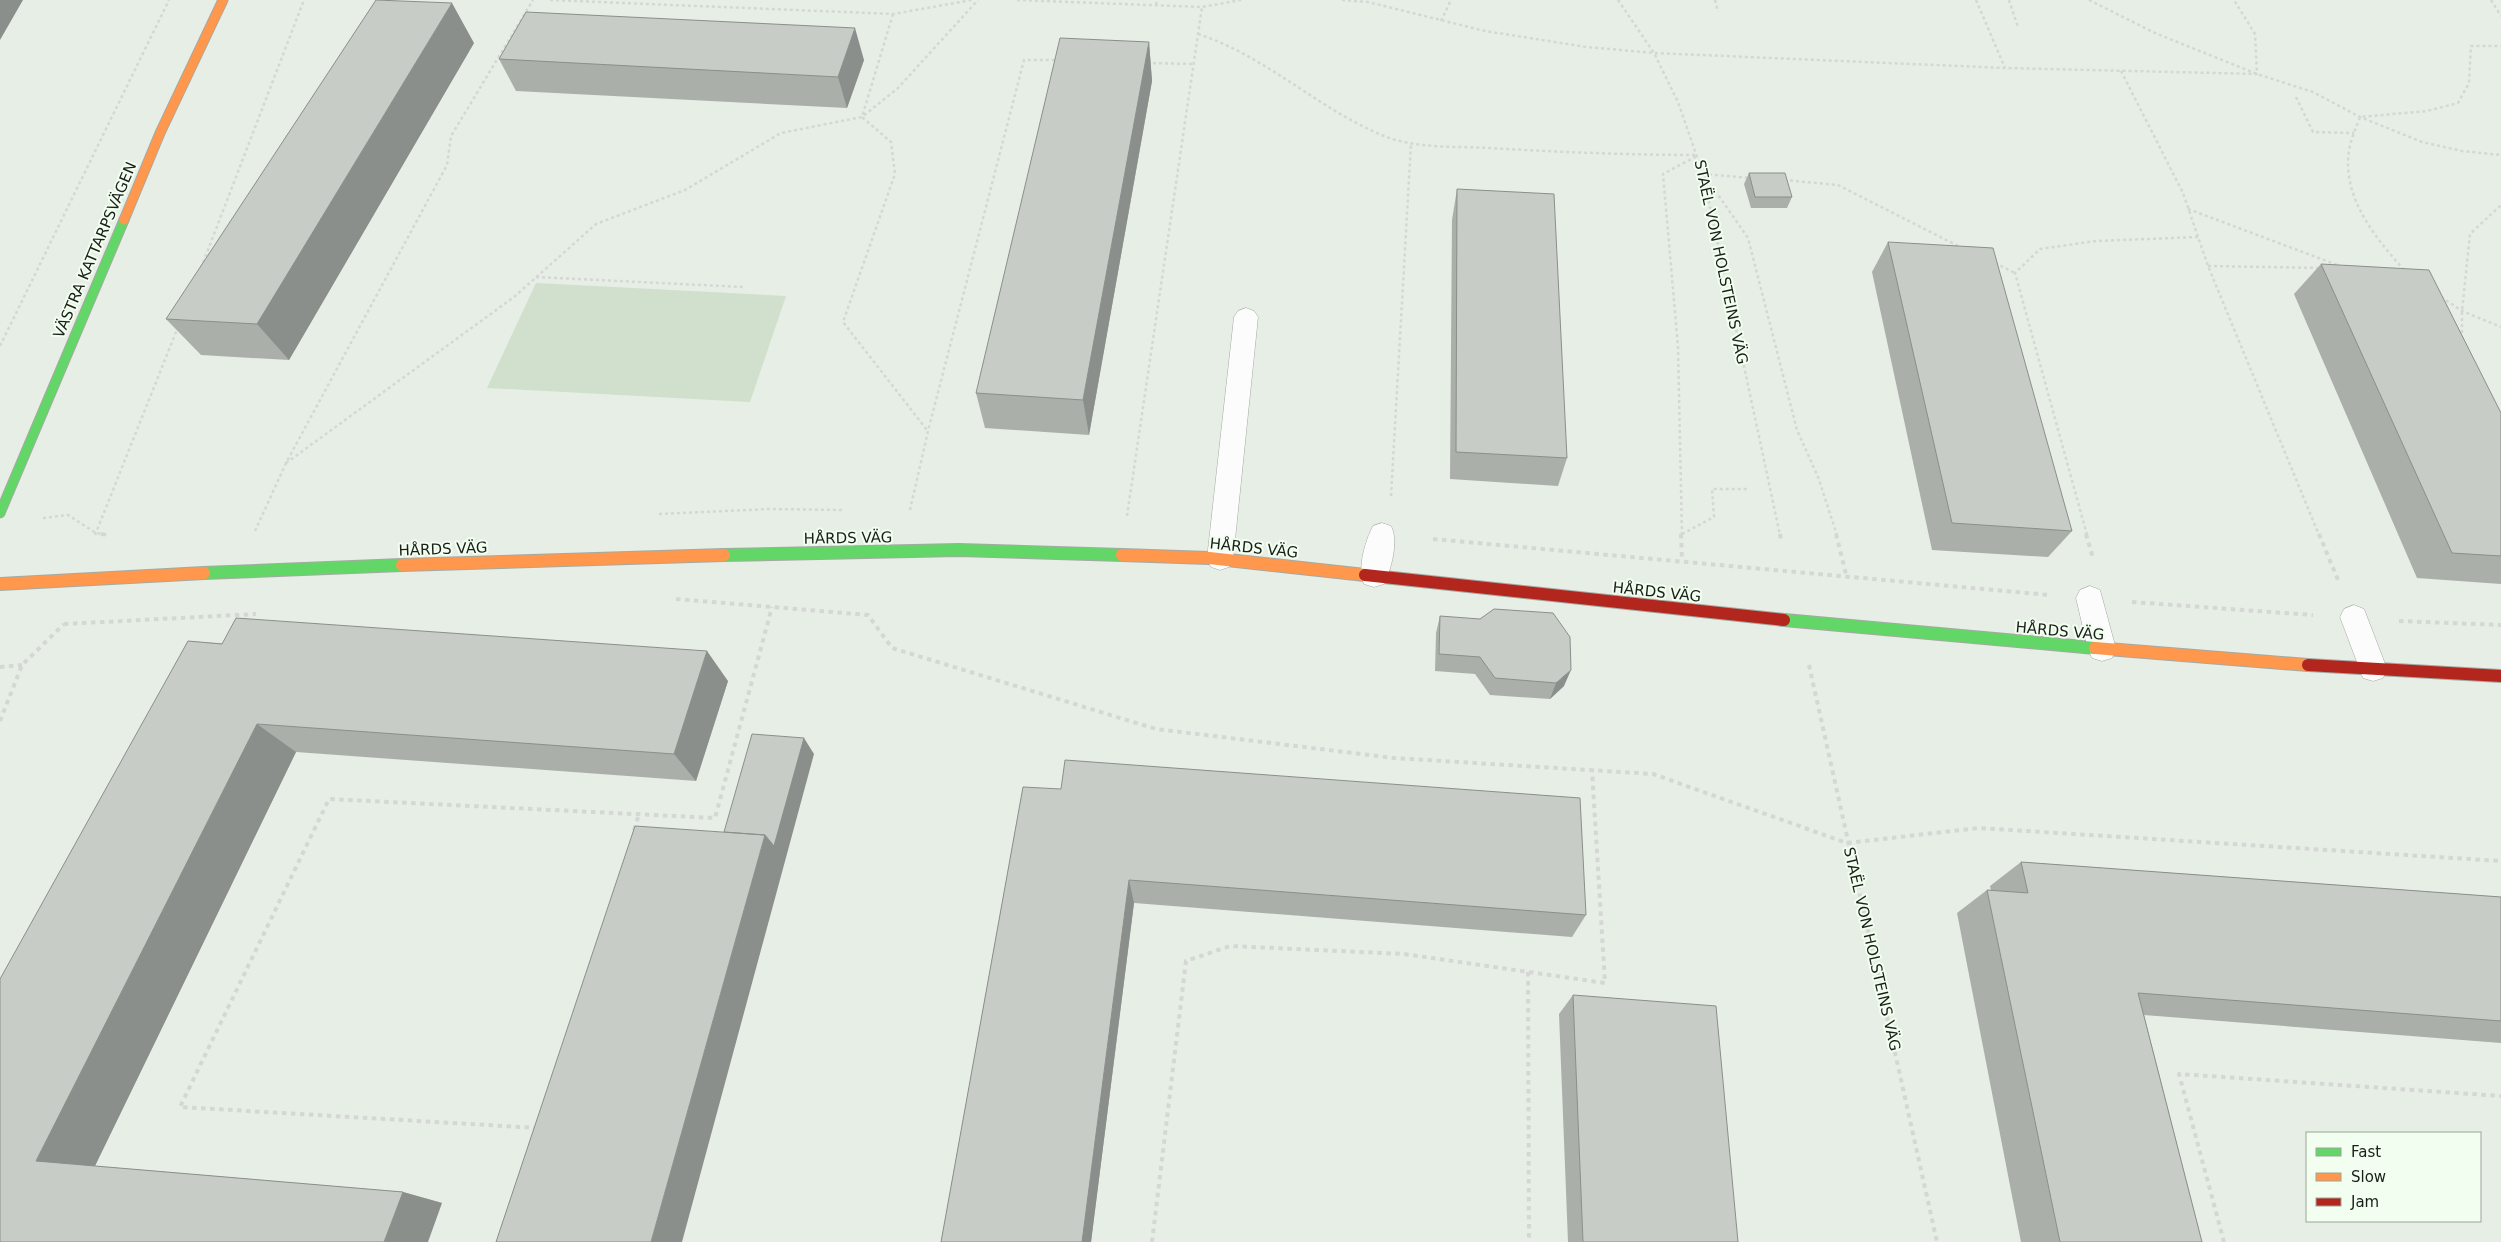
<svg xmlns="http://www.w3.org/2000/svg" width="2501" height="1242" viewBox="0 0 2501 1242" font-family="'DejaVu Sans',sans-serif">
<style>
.green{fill:#d0e0cd}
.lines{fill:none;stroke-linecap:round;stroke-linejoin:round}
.lane-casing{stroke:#a4aaa3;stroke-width:1}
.fast-far1-casing{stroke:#a4aaa3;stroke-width:11}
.fast-casing{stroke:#a4aaa3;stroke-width:14}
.slow-far1-casing{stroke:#a4aaa3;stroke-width:11}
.slow-casing{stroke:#a4aaa3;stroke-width:14}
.jam-casing{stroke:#a4aaa3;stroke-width:14}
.path-far1{stroke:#d5d7d5;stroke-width:2.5;stroke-dasharray:3 3;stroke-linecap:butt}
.path{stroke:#d5d7d5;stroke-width:4;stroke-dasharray:4.5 4.5;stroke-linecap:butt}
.lane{fill:#fbfcfb;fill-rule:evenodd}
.fast-far1{stroke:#63d668;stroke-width:9}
.fast{stroke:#63d668;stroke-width:12}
.slow-far1{stroke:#ff974d;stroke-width:9}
.slow{stroke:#ff974d;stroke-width:12}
.jam{stroke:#b3261e;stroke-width:12}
.wall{fill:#abafaa}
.shaded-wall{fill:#8b8f8b}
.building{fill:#c7ccc6;stroke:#8b8f8b}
.labels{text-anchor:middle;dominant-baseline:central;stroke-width:4;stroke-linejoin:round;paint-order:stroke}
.street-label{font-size:15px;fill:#1a1f19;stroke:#f2feef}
</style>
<rect width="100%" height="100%" fill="#e7eee6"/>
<path class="green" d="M 536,283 L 786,296 L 750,402 L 487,388 Z"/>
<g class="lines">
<g class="lane-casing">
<path id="lane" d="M 1246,308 L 1254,311 L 1258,317 L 1233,559 L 1229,567 L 1220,570 L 1211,567 L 1207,559 L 1234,317 L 1238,311 Z
M 1382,523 L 1391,526 C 1399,541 1391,570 1384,584 L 1374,587 L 1364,584 C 1357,569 1365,541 1373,526 Z
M 2090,586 L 2100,590 L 2116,649 L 2112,658 L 2102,661 L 2092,658 L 2088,649 L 2076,598 L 2080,590 Z
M 2354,605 L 2364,609 L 2387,669 L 2383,678 L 2373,681 L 2363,678 L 2340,617 L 2344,609 Z"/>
</g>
<g class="fast-far1-casing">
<path id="fast-far1" d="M 0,513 L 124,220"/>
</g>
<g class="fast-casing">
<path id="fast" d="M 724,555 L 959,550 L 1122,555
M 204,573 L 402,565
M 1784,620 L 2095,648"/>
</g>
<g class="slow-far1-casing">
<path id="slow-far1" d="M 124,220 L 160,133 L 223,0"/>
</g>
<g class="slow-casing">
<path id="slow" d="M 1122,555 L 1209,558 L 1365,575
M 402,565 L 724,555
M 0,584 L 204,573
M 2095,648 L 2308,665"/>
</g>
<g class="jam-casing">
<path id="jam" d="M 1365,575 L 1784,620
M 2308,665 L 2501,676"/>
</g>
<path class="path-far1" d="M 550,0 L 893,14 L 972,0
M 1017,0 L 1202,7 L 1241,0
M 1342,0 L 1368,2 L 1485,31 L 1587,47 L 1654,53 L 2005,68 L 2257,74 L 2255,34 L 2234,0
M 1618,0 L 1654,53 L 1678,102 L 1703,174 L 1780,535
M 1715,0 L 1718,12
M 1976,0 L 2005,68
M 2009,0 L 2018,27
M 2089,0 L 2155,33 L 2257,74 L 2313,92 L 2360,117 L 2422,142 L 2462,151 L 2501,155
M 2491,0 L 2501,16
M 1156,5 L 1157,0
M 893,14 L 862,117 L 891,142 L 895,174 L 843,322 L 927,430
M 1441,21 L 1451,0
M 1198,34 C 1266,56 1318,109 1384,136 C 1417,149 1454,146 1489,148 C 1559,152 1628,155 1698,155
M 1147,63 L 1194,64
M 2121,71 L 2183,193 L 2208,266 L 2319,535
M 2296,97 L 2313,132 L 2354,133
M 1703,174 L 1750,178
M 1705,176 L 1748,238 L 1797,430 L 1818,477 L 1837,535
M 1784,180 L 1838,185 L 1960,247
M 2188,209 L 2340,266
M 1995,263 L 2015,273
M 2208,266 L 2322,268
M 201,268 L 304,0
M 2404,270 C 2375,237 2342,198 2349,150 C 2351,139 2356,128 2360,117 L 2427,111 L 2458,103 L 2469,83 L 2471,46 L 2501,46
M 536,277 L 743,287
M 2441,297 L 2462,311 L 2501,327
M 2462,339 L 2462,311 L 2470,234 L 2501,205
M 0,346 L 169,0
M 286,463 L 514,297 L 596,224 L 685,190 L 781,133 L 862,117 L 898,88 L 978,0
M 1391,496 L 1411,144
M 910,510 L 928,431 L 1024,60 L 1058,60
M 659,514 L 769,509 L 845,510
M 1127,516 L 1202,7
M 43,518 L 68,515 L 96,533 L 108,535
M 255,531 L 286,463 L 447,165 L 451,136 L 533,0
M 1682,534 L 1714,517 L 1712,489 L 1748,489
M 95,535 L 178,327
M 1682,535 L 1678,347 L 1663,174 L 1697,156
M 2087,535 L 2015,273 L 2040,249 L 2096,241 L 2198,237"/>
<path class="path" d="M 101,534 L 108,535
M 1681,534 L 1682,561
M 1780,534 L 1781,540
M 1836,534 L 1847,578
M 2086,534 L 2093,558
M 2319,534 L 2338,580
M 1433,539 L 2049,595
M 676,599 L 868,615 L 892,648 L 1156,729 L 1394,758 L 1653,774 L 1847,843 L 1979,828 L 2501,861
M 2132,602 L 2313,615
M 2399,621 L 2501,625
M 64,624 L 256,614
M 1809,665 L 1937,1242
M 0,667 L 22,665
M 0,721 L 22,665 L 64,624
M 634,830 L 639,814
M 1528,972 L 1529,1242
M 538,1128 L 180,1107 L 329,799 L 715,818 L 772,607
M 1152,1242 L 1186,961 L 1230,946 L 1404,954 L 1605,983 L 1592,770
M 2224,1242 L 2179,1074 L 2501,1096"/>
<use href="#lane" class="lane"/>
<use href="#fast-far1" class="fast-far1"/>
<use href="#fast" class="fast"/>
<use href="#slow-far1" class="slow-far1"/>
<use href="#slow" class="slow"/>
<use href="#jam" class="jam"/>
</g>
<path class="wall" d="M 1149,42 L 1152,81 L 1089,435 L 985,428 L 976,393 Z
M 474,43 L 289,360 L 201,355 L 166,319 Z
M 499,59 L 864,60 L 847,108 L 516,91 Z
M 1749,173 L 1792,197 L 1787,208 L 1751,208 L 1744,184 Z
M 1457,189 L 1567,458 L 1558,486 L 1450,479 L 1452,220 Z
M 1888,242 L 2072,531 L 2048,557 L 1932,550 L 1872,272 Z
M 2321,264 L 2501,413 L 2501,584 L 2417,578 L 2294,294 Z
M 1440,616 L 1564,686 L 1550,699 L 1490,695 L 1475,674 L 1435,671 L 1436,633 Z
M 188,641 L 728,681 L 696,781 L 296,752 L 95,1166 L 403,1192 L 442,1203 L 0,1242 Z
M 1023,787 L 1586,915 L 1572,937 L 1134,903 L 1091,1242 L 941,1242 Z
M 2021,862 L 2501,897 L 2501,1043 L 2144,1015 L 2202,1242 L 2021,1242 L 1957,913 L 1987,890 L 1991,891 L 1990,886 Z
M 1573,995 L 1738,1242 L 1568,1242 L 1559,1014 Z"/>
<path class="shaded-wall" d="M 0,0 L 23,0 L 0,40 Z
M 452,3 L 474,43 L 289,360 L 257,324 Z
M 855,28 L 864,60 L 847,108 L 838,77 Z
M 1149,42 L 1152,81 L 1089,435 L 1083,400 Z
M 707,651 L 728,681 L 696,781 L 674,754 Z
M 1571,670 L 1564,686 L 1550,699 L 1556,683 Z
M 257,724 L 296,752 L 91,1174 L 36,1161 Z
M 804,738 L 814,754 L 682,1242 L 651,1242 L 765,835 Z
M 1129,880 L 1134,903 L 1091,1242 L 1082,1242 Z
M 403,1192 L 442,1203 L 428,1242 L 384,1242 Z"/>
<path class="building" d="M 376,0 L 452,3 L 257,324 L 166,319 Z
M 526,12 L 855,28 L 838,77 L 499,59 Z
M 1060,38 L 1149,42 L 1083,400 L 976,393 Z
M 1749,173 L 1785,173 L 1792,197 L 1755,197 Z
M 1457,189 L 1554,194 L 1567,458 L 1456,452 Z
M 1888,242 L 1993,248 L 2072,531 L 1952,523 Z
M 2321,264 L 2429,270 L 2501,413 L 2501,556 L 2452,553 Z
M 1494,609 L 1553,613 L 1570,637 L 1571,670 L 1556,683 L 1495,678 L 1480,657 L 1439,654 L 1440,616 L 1480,619 Z
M 236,618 L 707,651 L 674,754 L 257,724 L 36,1161 L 403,1192 L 384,1242 L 0,1242 L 0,979 L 188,641 L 222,644 Z
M 752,734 L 804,738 L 774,846 L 765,835 L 724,832 Z
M 1065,760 L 1580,798 L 1586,915 L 1129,880 L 1082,1242 L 941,1242 L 1023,787 L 1061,789 Z
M 635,826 L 765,835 L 651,1242 L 496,1242 Z
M 2021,862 L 2501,897 L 2501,1021 L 2138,993 L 2202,1242 L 2060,1242 L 1987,890 L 2028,893 Z
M 1573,995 L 1716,1006 L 1738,1242 L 1583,1242 Z"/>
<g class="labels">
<g class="street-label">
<text transform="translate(95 250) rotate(-67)">VÄSTRA KATTARPSVÄGEN</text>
<text transform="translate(1721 262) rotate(78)">STAËL VON HOLSTEINS VÄG</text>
<text transform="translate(848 538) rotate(-1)">HÅRDS VÄG</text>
<text transform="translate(1254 548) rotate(6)">HÅRDS VÄG</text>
<text transform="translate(443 549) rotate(-2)">HÅRDS VÄG</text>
<text transform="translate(1657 592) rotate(6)">HÅRDS VÄG</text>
<text transform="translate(2060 631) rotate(5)">HÅRDS VÄG</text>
<text transform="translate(1872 949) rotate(77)">STAËL VON HOLSTEINS VÄG</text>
</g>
</g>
<rect x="2306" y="1132" width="175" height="90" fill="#f2feef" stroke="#9ca599"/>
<rect x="2316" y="1148" width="25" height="8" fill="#63d668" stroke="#9ca599"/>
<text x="2351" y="1157" font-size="15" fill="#1a1f19">Fast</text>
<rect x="2316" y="1173" width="25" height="8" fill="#ff974d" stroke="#9ca599"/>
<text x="2351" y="1182" font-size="15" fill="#1a1f19">Slow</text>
<rect x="2316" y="1198" width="25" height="8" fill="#b3261e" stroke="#9ca599"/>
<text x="2351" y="1207" font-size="15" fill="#1a1f19">Jam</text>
</svg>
